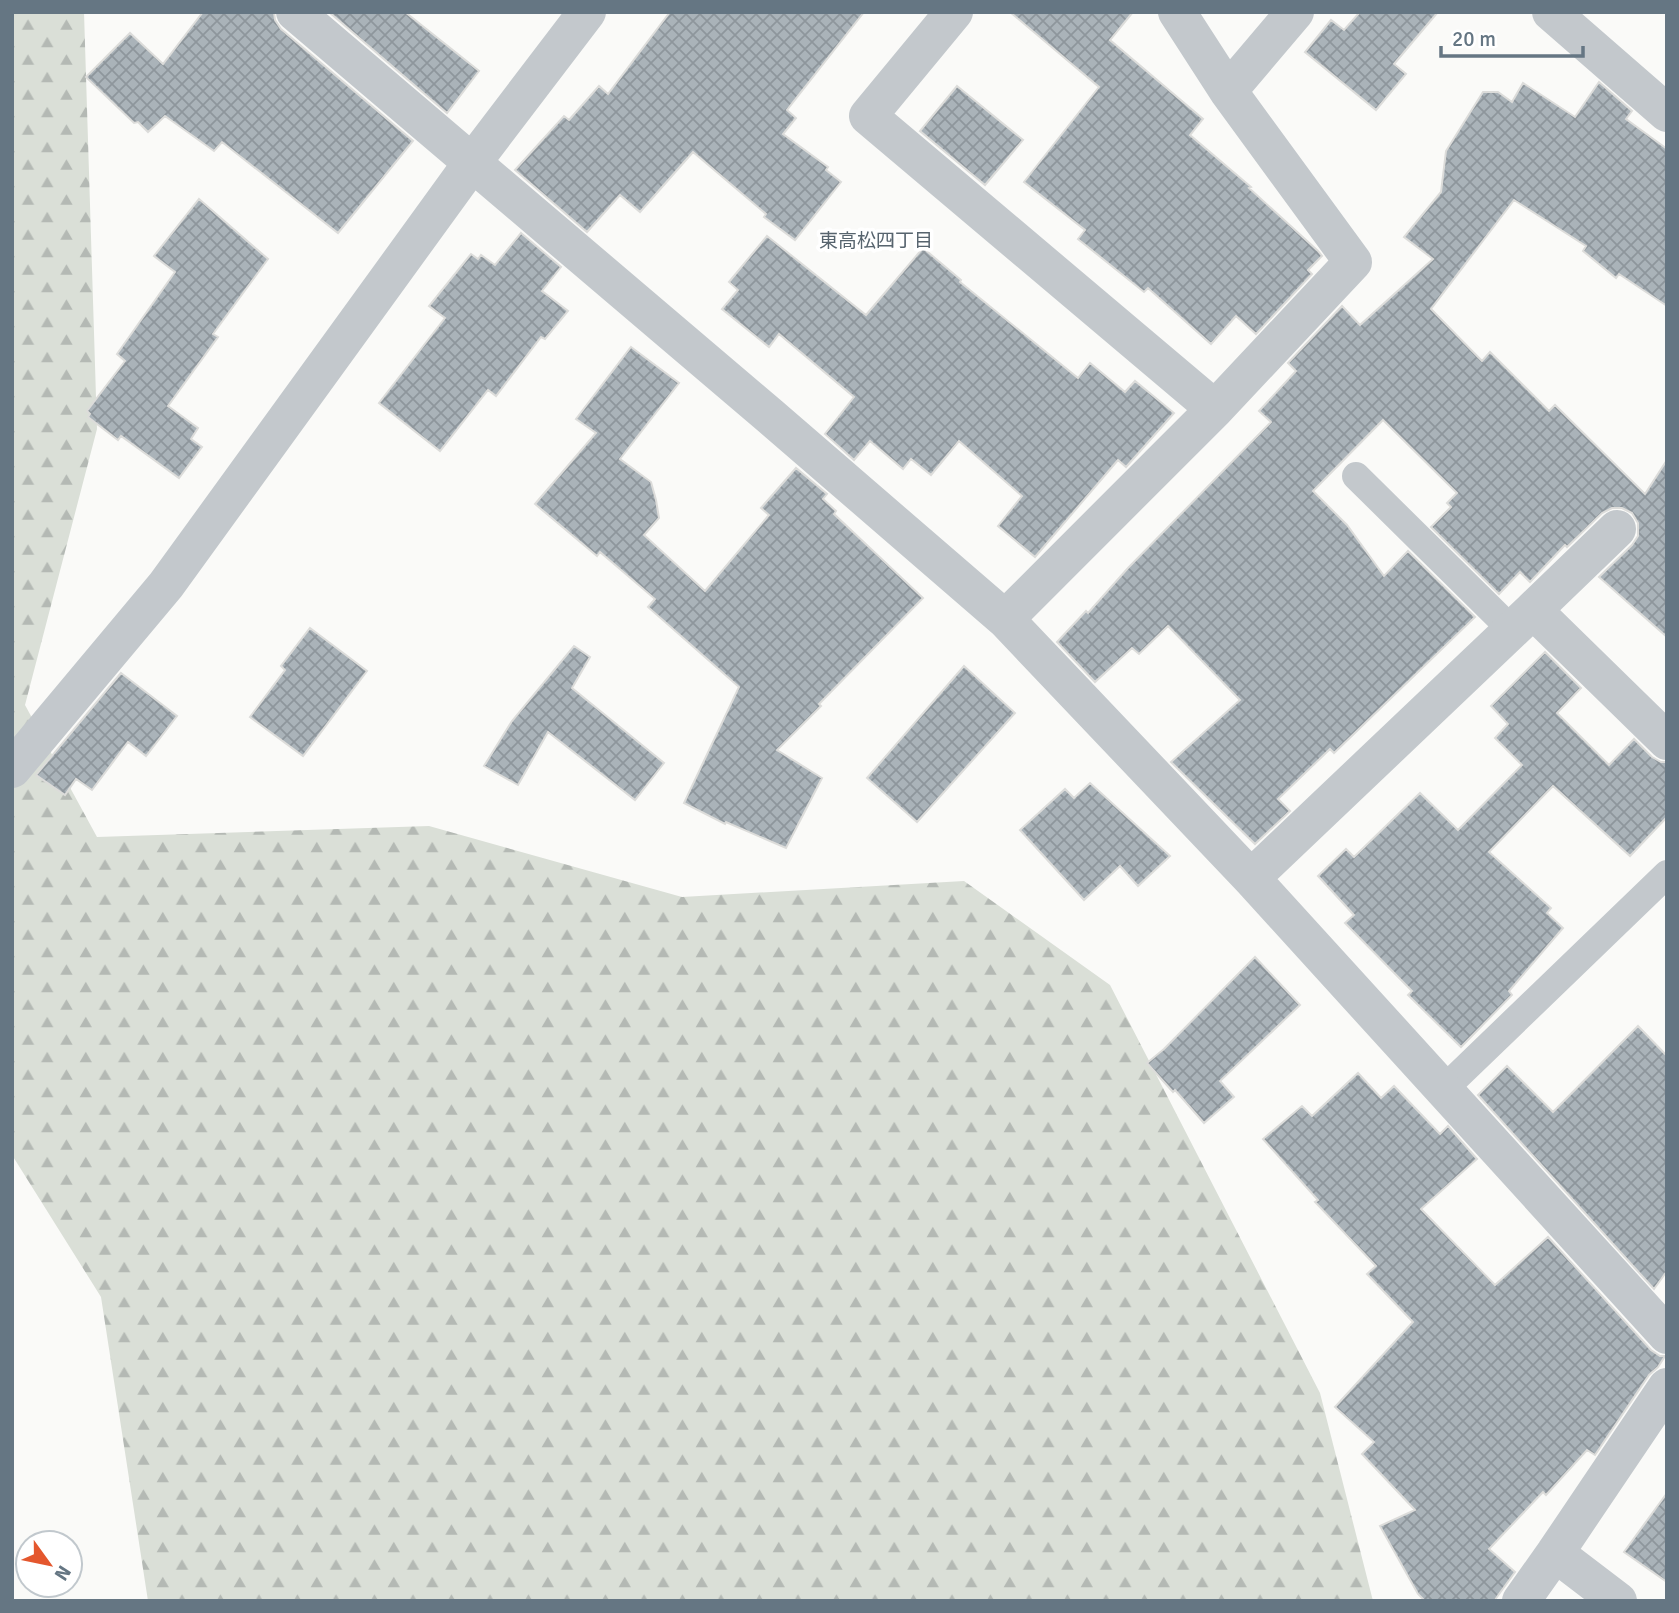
<svg xmlns="http://www.w3.org/2000/svg" width="1679" height="1613" viewBox="0 0 1679 1613" font-family="Signika,'Noto Sans JP',sans-serif">
<style>
.forest{fill:url(#forest-firs)}
.building{fill:url(#building-cross-hatch);stroke:#dcdcda;stroke-width:2}
.lines{fill:none;stroke-linecap:round;stroke-linejoin:round}
.service{stroke:#c3c8cc;stroke-width:28}
.minor{stroke:#c3c8cc;stroke-width:38}
.labels{text-anchor:middle;dominant-baseline:central;stroke-width:7;stroke-linejoin:round;paint-order:stroke}
.neighbourhood-label{font-size:19px;fill:#57646e;stroke:#fff}
</style>
<defs>
<pattern id="forest-firs" width="22" height="20" patternUnits="userSpaceOnUse" patternTransform="scale(1.75)"><rect width="22" height="20" fill="#dadfd7"/><path d="M5 1l3.5 6h-7zM16 11l3.5 6h-7z" fill="#b4b9b4"/></pattern>
<pattern id="building-cross-hatch" width="8" height="8" patternUnits="userSpaceOnUse" patternTransform="scale(1.75)"><rect width="8" height="8" fill="#aab3b9"/><path d="M0 0l8 8M0 8l8-8" fill="none" stroke="#8e969c"/></pattern>
</defs>
<rect width="100%" height="100%" fill="#fafaf8"/>
<path class="forest" d="M 12,12 L 84,12 L 97,429 L 25,705 L 97,837 L 429,826 L 682,897 L 964,881 L 1110,985 L 1320,1393 L 1373,1601 L 148,1601 L 101,1297 L 12,1155 Z"/>
<path class="building" d="M 203,12 L 274,12 L 275,20 L 281,29 L 413,141 L 338,233 L 222,142 L 214,151 L 165,116 L 148,132 L 138,122 L 134,123 L 86,77 L 130,33 L 163,64 Z
M 329,12 L 405,12 L 479,71 L 447,113 Z
M 670,12 L 864,12 L 787,110 L 796,118 L 783,134 L 828,167 L 826,170 L 841,182 L 795,240 L 764,217 L 766,214 L 693,152 L 640,212 L 620,195 L 587,232 L 515,170 L 564,116 L 569,120 L 599,86 L 608,94 Z
M 1010,12 L 1133,12 L 1110,40 L 1203,119 L 1190,135 L 1251,187 L 1249,188 L 1318,251 L 1322,256 L 1308,270 L 1312,274 L 1256,334 L 1236,316 L 1211,344 L 1148,288 L 1144,292 L 1078,239 L 1085,230 L 1024,182 L 1099,87 Z
M 1360,12 L 1438,12 L 1394,64 L 1406,74 L 1376,110 L 1305,52 L 1331,20 L 1344,30 Z
M 1599,82 L 1632,111 L 1626,119 L 1667,149 L 1667,306 L 1619,274 L 1616,278 L 1583,251 L 1586,246 L 1514,200 L 1431,309 L 1482,361 L 1490,352 L 1549,411 L 1555,405 L 1645,494 L 1667,460 L 1667,637 L 1599,577 L 1632,545 L 1638,536 L 1638,523 L 1632,513 L 1622,508 L 1612,508 L 1602,513 L 1567,547 L 1565,545 L 1530,582 L 1520,572 L 1499,594 L 1431,527 L 1451,507 L 1447,503 L 1457,493 L 1383,420 L 1313,491 L 1347,525 L 1384,576 L 1408,551 L 1475,617 L 1334,753 L 1330,749 L 1278,799 L 1290,811 L 1255,844 L 1171,762 L 1240,700 L 1168,626 L 1139,654 L 1132,648 L 1095,682 L 1057,642 L 1086,611 L 1088,613 L 1128,568 L 1271,422 L 1259,411 L 1296,371 L 1288,363 L 1342,306 L 1360,325 L 1433,259 L 1404,237 L 1441,192 L 1446,151 L 1483,92 L 1498,92 L 1512,102 L 1523,83 L 1575,117 Z
M 957,86 L 1023,140 L 985,185 L 920,131 Z
M 199,199 L 268,259 L 213,334 L 218,337 L 168,406 L 198,428 L 191,439 L 202,447 L 179,478 L 121,436 L 118,440 L 88,417 L 90,414 L 87,411 L 125,361 L 117,354 L 175,272 L 154,256 Z
M 521,233 L 561,267 L 542,291 L 568,311 L 545,339 L 541,337 L 496,396 L 488,390 L 440,451 L 379,403 L 445,318 L 429,306 L 471,254 L 478,259 L 481,255 L 495,265 Z
M 767,236 L 866,315 L 923,248 L 961,280 L 960,282 L 1078,378 L 1090,363 L 1125,392 L 1135,381 L 1174,413 L 1126,467 L 1118,460 L 1035,557 L 998,526 L 1022,496 L 959,441 L 931,475 L 911,459 L 903,469 L 870,441 L 854,460 L 825,434 L 854,397 L 779,334 L 769,347 L 722,309 L 738,290 L 729,282 Z
M 631,347 L 679,383 L 620,459 L 651,482 L 656,500 L 659,518 L 644,535 L 705,591 L 769,515 L 761,508 L 796,468 L 827,494 L 823,499 L 836,511 L 834,514 L 923,598 L 819,704 L 821,706 L 777,750 L 822,778 L 786,848 L 726,822 L 725,824 L 684,803 L 739,687 L 648,607 L 655,599 L 600,552 L 597,556 L 535,504 L 596,433 L 576,419 Z
M 310,628 L 367,671 L 303,756 L 250,717 L 285,670 L 281,666 Z
M 574,646 L 590,657 L 572,688 L 664,763 L 635,800 L 548,732 L 518,785 L 484,766 L 512,721 Z
M 1545,652 L 1581,688 L 1557,713 L 1609,765 L 1634,739 L 1652,757 L 1661,762 L 1667,762 L 1667,817 L 1630,856 L 1553,786 L 1489,852 L 1551,908 L 1547,913 L 1563,928 L 1509,991 L 1512,995 L 1461,1047 L 1408,995 L 1412,991 L 1345,923 L 1354,915 L 1318,876 L 1346,849 L 1354,857 L 1420,793 L 1458,830 L 1522,765 L 1495,738 L 1508,724 L 1491,706 Z
M 964,666 L 1015,713 L 917,822 L 867,778 Z
M 121,673 L 177,716 L 146,756 L 128,742 L 92,790 L 76,779 L 65,795 L 36,775 Z
M 1090,783 L 1170,856 L 1138,886 L 1120,866 L 1084,900 L 1020,830 L 1065,789 L 1074,798 Z
M 1255,957 L 1300,1005 L 1220,1081 L 1234,1097 L 1204,1123 L 1175,1090 L 1173,1092 L 1147,1063 L 1164,1049 Z
M 1638,1026 L 1667,1056 L 1667,1271 L 1654,1289 L 1478,1095 L 1507,1066 L 1553,1112 Z
M 1358,1073 L 1381,1098 L 1394,1086 L 1440,1134 L 1448,1126 L 1477,1159 L 1421,1209 L 1495,1285 L 1548,1237 L 1651,1350 L 1660,1356 L 1665,1356 L 1658,1367 L 1649,1375 L 1595,1455 L 1587,1450 L 1546,1495 L 1543,1492 L 1489,1549 L 1515,1572 L 1494,1601 L 1425,1601 L 1418,1594 L 1380,1526 L 1415,1510 L 1362,1454 L 1374,1442 L 1335,1407 L 1413,1322 L 1367,1274 L 1376,1266 L 1315,1202 L 1318,1200 L 1263,1139 L 1302,1106 L 1312,1116 Z
M 1667,1493 L 1667,1582 L 1624,1552 Z"/>
<g class="lines">
<path class="service" d="M 1356,476 L 1513,631
M 1443,1090 L 1667,874"/>
<path class="minor" d="M 295,12 L 770,416 L 1005,619 L 1251,878 L 1667,1335
M 954,12 L 868,116 L 1215,409
M 1551,12 L 1667,113
M 1228,91 L 1295,12
M 1533,610 L 1617,529
M 1005,619 L 1215,409 L 1353,262 L 1228,91 L 1177,12
M 12,769 L 166,585 L 472,163 L 587,12
M 1251,878 L 1533,610 L 1667,741
M 1555,1553 L 1618,1601
M 1521,1601 L 1555,1553 L 1667,1387"/>
</g>
<g class="labels">
<g class="neighbourhood-label">
<text x="876" y="241">東高松四丁目</text>
</g>
</g>
<rect width="1679" height="1613" fill="none" stroke="#657683" stroke-width="28"/>
<g transform="translate(49 1564) rotate(123)"><circle r="33" fill="#ffffff" stroke="#c1c8cd" stroke-width="2"/>
<path d="M0-5L12 26L0 18L-12 26Z" fill="#e4572e"/>
<text y="-10" font-size="19" font-weight="bold" text-anchor="middle" fill="#657683">N</text>
</g>
<path d="M1441 46v10h142v-10" fill="none" stroke="#657683" stroke-width="3.5"/>
<text x="1452" y="46" font-size="21" fill="#657683" stroke="#ffffff" stroke-width="5" paint-order="stroke">20 m</text>
</svg>
